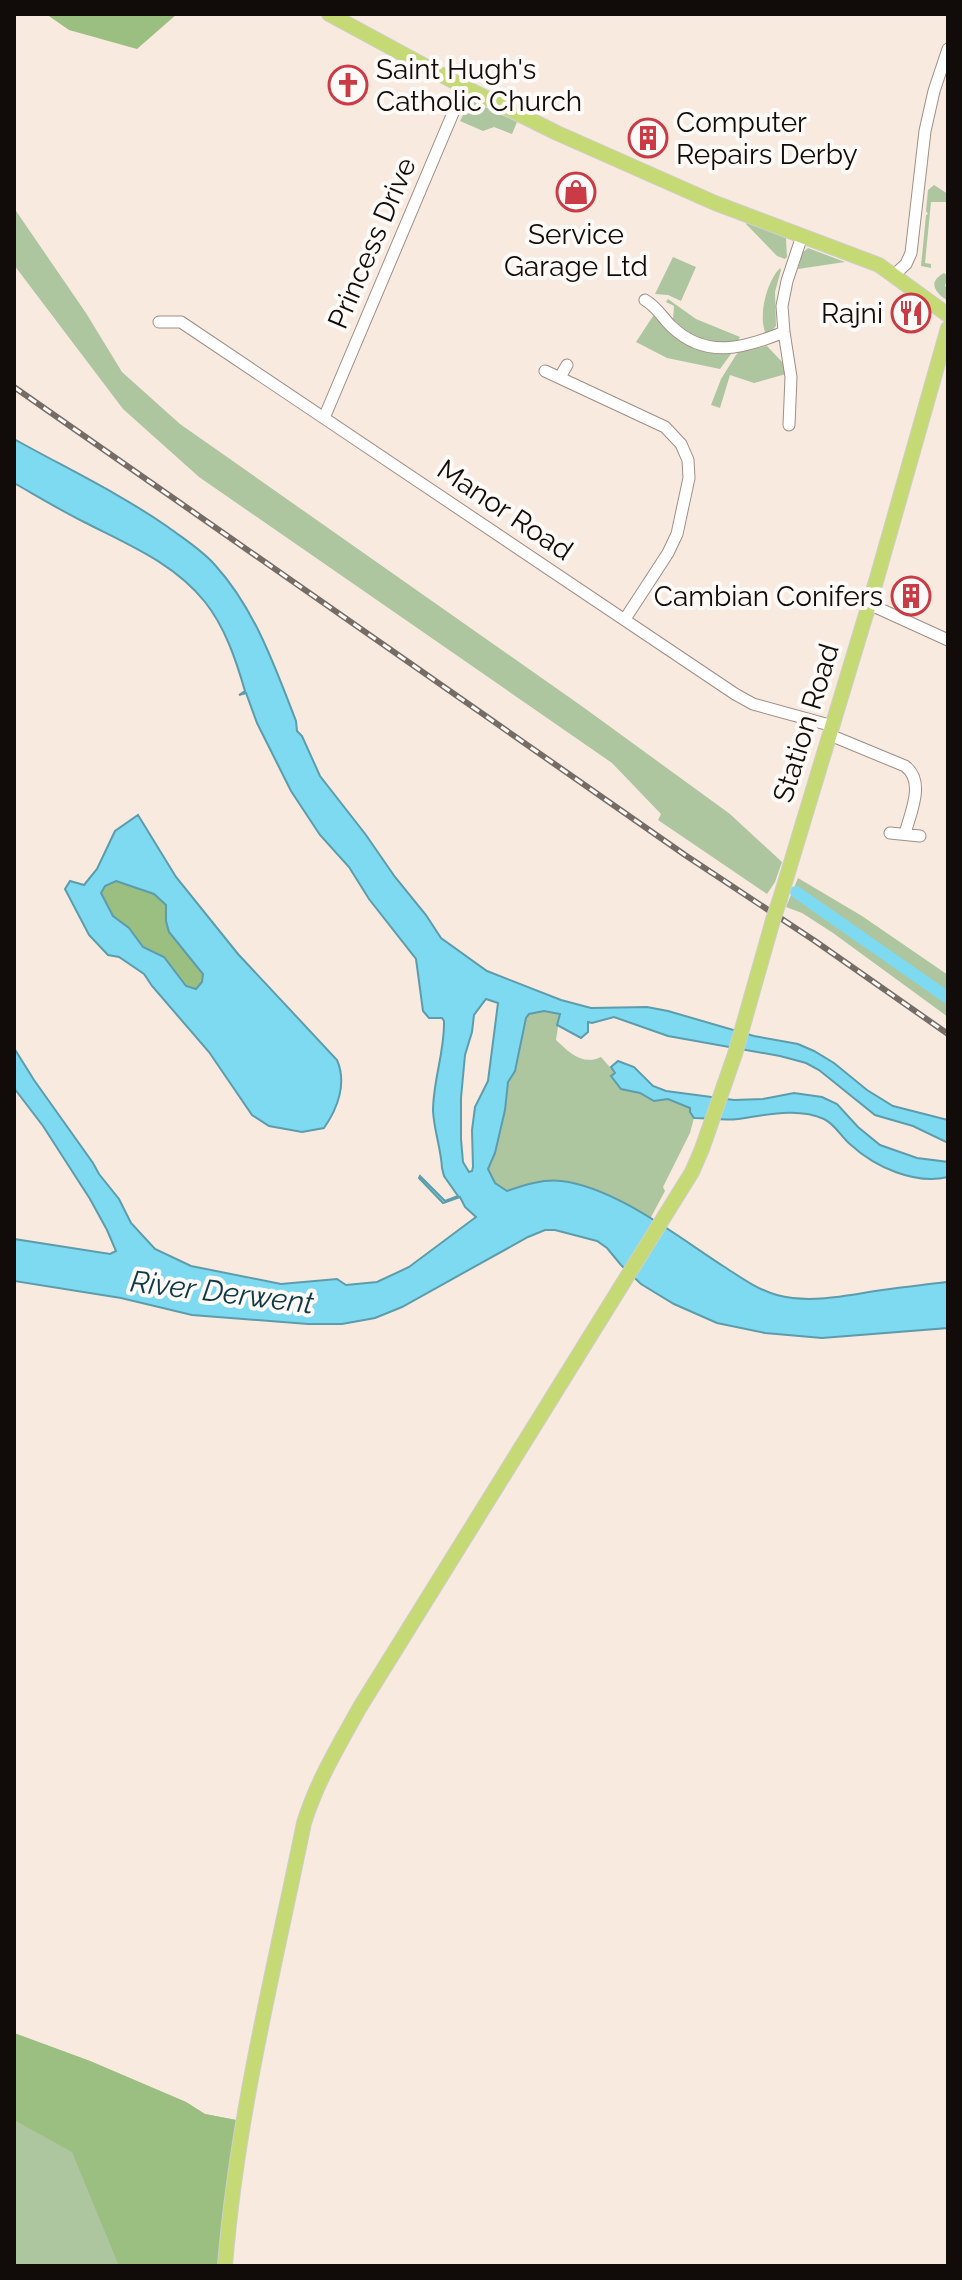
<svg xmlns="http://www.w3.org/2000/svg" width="962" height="2280" viewBox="0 0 962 2280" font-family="Raleway,sans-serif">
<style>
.green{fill:#aec69f}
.forest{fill:#9bbf81}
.water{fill:#7ddaf1;stroke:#5d9cab;stroke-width:2;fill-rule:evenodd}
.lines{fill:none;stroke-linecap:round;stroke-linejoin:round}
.canal{stroke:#7ddaf1;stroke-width:12}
.minor-casing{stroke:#9d8f86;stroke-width:13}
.major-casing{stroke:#cfcece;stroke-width:16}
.minor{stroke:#fff;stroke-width:11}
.major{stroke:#c5da75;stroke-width:14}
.rail-casing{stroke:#756c66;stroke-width:6}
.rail{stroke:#fdfaf8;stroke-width:3;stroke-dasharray:9;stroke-linecap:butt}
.major-bridge-casing{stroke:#cfcece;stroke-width:16;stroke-linecap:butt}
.major-bridge{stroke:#c5da75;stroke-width:14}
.labels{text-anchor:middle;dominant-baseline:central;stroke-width:8;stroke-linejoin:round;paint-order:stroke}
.poi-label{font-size:28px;fill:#110c09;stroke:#fdfaf8;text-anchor:start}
.street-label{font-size:28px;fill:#110c09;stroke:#fdfaf8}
.water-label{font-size:30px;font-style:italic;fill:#0e3a44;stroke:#fdfaf8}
</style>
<rect width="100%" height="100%" fill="#f9eae0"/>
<path class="green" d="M 474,102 L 517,122 L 512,134 L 494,127 L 483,131 L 460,121 L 469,103 Z
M 934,185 L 948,194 L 948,202 L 931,202 L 925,263 L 931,264 L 931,268 L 921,266 L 926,215 L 928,214 L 926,211 L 928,190 Z
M 14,208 L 86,313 L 122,372 L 180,424 L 583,707 L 730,814 L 782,862 L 775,882 L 767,894 L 658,820 L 661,814 L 612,763 L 199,477 L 123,409 L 14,265 Z
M 747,222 L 786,238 L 787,257 L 785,259 L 777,256 L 746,224 Z
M 808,248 L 845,262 L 798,269 L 802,253 Z
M 673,257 L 696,267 L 681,301 L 668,295 L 655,294 Z
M 780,268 L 781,270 L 775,292 L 776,326 L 767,336 C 757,320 766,282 780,268 Z
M 944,273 L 948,276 L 945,286 L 948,289 L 948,301 C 935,293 927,282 944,273 Z
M 668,299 L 696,319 L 740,337 L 737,343 C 708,342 694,340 673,319 L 674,306 L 666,302 Z
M 655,313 C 683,346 690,348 731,354 L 720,369 L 667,358 L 636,342 Z
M 767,346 L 784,364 L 786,374 L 754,383 L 730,375 L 720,408 L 711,405 L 721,379 L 736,355 L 739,352 Z
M 798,878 L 862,916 L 948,975 L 948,1017 L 833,933 L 802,913 L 786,907 Z
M 544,1011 L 560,1014 L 556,1040 C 569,1052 582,1066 601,1057 L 615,1073 L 640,1093 L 668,1099 L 690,1108 L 690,1112 L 694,1118 L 690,1133 L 663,1187 L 665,1191 L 650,1219 C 621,1201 584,1178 548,1182 C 533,1183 519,1190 504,1191 L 495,1183 L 488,1169 L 495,1153 L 505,1110 L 508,1081 L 515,1071 L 526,1018 L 529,1014 Z
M 14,2033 L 90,2061 L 186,2102 L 205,2114 L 236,2120 L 221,2226 L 218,2266 L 14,2266 Z"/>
<path class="forest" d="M 46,14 L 177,14 L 137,49 L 69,30 Z
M 116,881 L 154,894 L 166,905 L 166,921 L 203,974 L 202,982 L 196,989 L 186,986 L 164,957 L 143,947 L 129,928 L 113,916 L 101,893 L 105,886 Z
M 14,2033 L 90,2061 L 186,2102 L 205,2114 L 236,2120 L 221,2226 L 218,2266 L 119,2266 L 72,2152 L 14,2120 Z"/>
<path class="water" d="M 14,439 C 66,468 119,493 168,527 C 184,539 202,550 215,565 C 255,609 275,667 296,721 L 297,731 L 302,736 L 320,776 L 366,835 L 395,877 L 426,915 L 441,938 L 487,971 L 561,1000 L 591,1008 L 647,1007 L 668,1011 L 754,1036 L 798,1044 L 814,1051 L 834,1063 L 867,1090 L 893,1106 L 948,1120 L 948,1143 L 913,1126 L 875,1115 L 819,1070 L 806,1063 L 780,1056 L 668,1036 L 614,1017 L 592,1023 L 588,1022 L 588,1032 L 581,1038 L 557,1025 L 560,1014 L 544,1011 L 529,1014 L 526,1018 L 515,1071 L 508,1082 L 505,1110 L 495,1153 L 488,1169 L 495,1183 L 507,1191 C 524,1185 543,1179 561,1181 C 615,1187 678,1237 723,1266 C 740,1277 758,1290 777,1295 C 807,1303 839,1297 869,1292 C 895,1288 922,1285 948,1282 L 948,1328 L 822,1338 L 765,1333 L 717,1323 L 674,1304 L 641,1284 L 621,1265 L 607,1248 L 597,1241 L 555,1230 L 545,1230 L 528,1237 L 402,1307 L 375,1318 L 342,1324 L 308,1324 L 192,1315 L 121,1298 L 14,1281 L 14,1239 L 110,1254 L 116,1251 L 107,1230 L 90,1199 L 43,1126 L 14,1088 L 14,1048 L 34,1080 L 93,1163 L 99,1174 L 119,1199 L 131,1223 L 155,1249 L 191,1266 L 281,1284 L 337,1279 L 346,1285 L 377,1282 L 409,1267 L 476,1217 L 465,1207 L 460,1197 L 443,1203 L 419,1178 L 420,1176 L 445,1201 L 458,1196 L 444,1176 L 442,1168 C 441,1149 434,1130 433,1111 C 433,1080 445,1051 444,1021 L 442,1018 L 429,1018 L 423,1011 L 416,959 L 369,899 L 349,867 L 320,835 L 291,791 L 257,723 L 246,693 L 239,695 L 245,691 C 236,660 225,627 205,602 C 174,563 127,544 84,522 C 60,510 37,496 14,483 ZM 486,999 L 498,1003 L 488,1081 L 475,1107 L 472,1130 L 473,1167 L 472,1171 L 469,1172 L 463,1162 L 461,1139 L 461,1098 L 465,1055 L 472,1032 L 474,1015 Z
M 138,815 L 176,877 L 238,954 L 337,1060 C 347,1083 338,1108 324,1128 L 302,1132 L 269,1126 L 252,1115 L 209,1052 L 152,986 L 144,974 L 119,957 L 108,955 L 89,935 L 65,889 L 70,881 L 84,885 L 97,869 L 115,831 ZM 116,881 L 154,894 L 166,905 L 166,921 L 169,932 L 203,974 L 202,982 L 196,989 L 186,986 L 164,957 L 143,947 L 129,928 L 113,916 L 101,893 L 105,886 Z
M 618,1061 L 634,1067 L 653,1086 L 666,1091 L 734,1100 L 763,1099 L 794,1093 L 822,1097 L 837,1104 L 858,1127 L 880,1145 L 917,1158 L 948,1162 L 948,1177 C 915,1185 875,1167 851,1145 C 841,1137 836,1125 824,1119 C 798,1107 766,1115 738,1119 C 724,1121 709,1118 694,1118 L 690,1112 L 690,1108 L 668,1099 L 654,1101 L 640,1093 L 621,1089 L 611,1076 L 615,1073 L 611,1067 Z"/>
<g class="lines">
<path class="canal" d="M 796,892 L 948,998"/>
<g class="minor-casing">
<path id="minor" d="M 894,275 L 906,264 L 911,253 L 925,131 L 934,91 L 948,49
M 645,300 C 657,307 662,317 671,326 C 706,360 745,348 784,332
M 159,322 L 181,322 L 735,694 L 753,704 L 833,726
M 545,371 L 665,427 L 681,444 L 688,460 L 689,478 L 677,534 L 668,553 L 625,619
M 560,377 L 567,365
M 324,418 L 464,87
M 789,425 L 791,377 L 784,332 L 782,306 L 787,281 L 802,236
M 869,604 L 948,640
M 830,735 L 905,766 C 926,782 910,813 905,834
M 890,833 L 920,836"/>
</g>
<g class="major-casing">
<path id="major" d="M 329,14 L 464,87 L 557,133 L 715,203 L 879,265 L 948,315
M 780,899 L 877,578 L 948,328
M 225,2266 C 237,2116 274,1970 304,1823 C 317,1781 339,1745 360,1707 L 692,1172 L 702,1149 L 735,1054 L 773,920"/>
</g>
<use href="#minor" class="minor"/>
<use href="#major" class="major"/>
<g class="rail-casing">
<path id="rail" d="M 14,387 L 685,855 L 815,941 L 948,1034"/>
</g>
<use href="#rail" class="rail"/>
<g class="major-bridge-casing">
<path id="major-bridge" d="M 773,920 L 780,899"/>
</g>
<use href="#major-bridge" class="major-bridge"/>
</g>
<defs>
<g id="church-ring" transform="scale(2)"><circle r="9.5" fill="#fdfaf8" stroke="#cb3b46" stroke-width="1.5"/><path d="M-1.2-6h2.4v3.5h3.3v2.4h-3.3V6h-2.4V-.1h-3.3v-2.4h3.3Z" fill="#cb3b46"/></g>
<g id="building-ring" transform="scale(2)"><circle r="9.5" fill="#fdfaf8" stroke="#cb3b46" stroke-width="1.5"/><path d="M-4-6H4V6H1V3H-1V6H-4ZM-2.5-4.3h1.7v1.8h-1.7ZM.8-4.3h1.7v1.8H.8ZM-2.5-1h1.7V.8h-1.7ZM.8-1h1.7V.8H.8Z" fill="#cb3b46"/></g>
<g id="shop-ring" transform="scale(2)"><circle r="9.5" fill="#fdfaf8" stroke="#cb3b46" stroke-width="1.5"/><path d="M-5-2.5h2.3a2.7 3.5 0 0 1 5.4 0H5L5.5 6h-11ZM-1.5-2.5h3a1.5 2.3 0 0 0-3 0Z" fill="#cb3b46"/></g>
<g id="restaurant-ring" transform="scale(2)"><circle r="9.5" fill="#fdfaf8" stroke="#cb3b46" stroke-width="1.5"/><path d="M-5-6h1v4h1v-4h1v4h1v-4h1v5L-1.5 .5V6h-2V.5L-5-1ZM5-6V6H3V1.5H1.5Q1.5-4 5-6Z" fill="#cb3b46"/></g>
</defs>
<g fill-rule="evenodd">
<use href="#church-ring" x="348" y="85"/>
<use href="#building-ring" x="648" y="138"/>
<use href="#shop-ring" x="576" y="192"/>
<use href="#restaurant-ring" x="911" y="313"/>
<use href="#building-ring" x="911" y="596"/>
</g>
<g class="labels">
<g class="poi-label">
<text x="376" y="69">Saint Hugh's<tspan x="376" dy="32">Catholic Church</tspan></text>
<text x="676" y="122">Computer<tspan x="676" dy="32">Repairs Derby</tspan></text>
<text x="576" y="234" text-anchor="middle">Service<tspan x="576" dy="32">Garage Ltd</tspan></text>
<text x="883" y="313" text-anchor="end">Rajni</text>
<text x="883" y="596" text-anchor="end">Cambian Conifers</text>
</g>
<g class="street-label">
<text transform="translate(372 243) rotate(-67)">Princess Drive</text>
<text transform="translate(505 510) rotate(34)">Manor Road</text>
<text transform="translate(806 723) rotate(-73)">Station Road</text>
</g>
<g class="water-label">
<text transform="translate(222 1292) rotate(7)">River Derwent</text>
</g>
</g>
<rect width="962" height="2280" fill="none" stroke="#110c09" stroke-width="32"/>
</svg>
